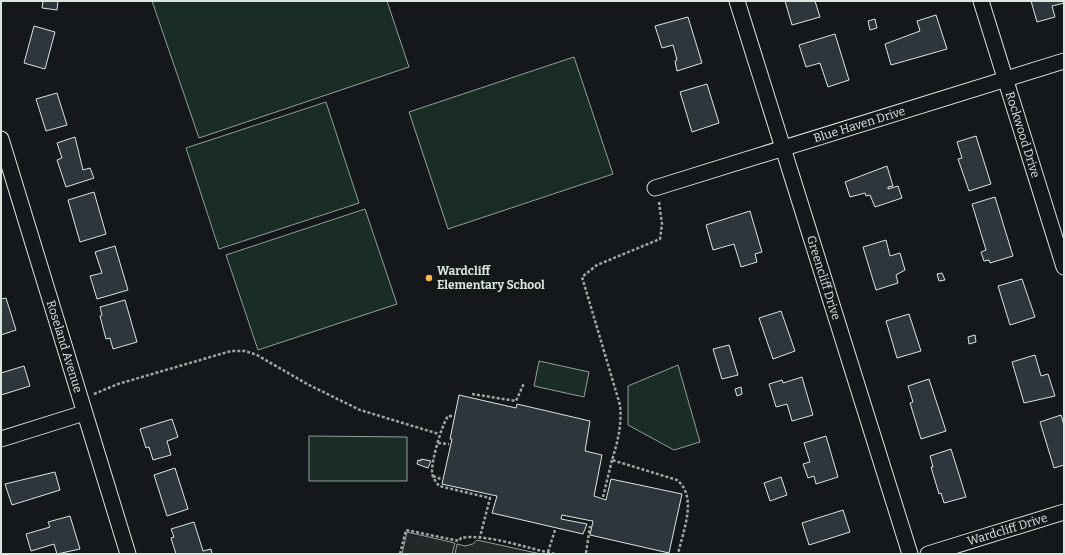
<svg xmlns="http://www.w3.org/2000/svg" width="1065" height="555" viewBox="0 0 1065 555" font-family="Bitter,serif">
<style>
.green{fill:#1a2d24;stroke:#939e99}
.parking{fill:#24282b;stroke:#939e99}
.building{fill:#2c363c;stroke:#d8e6dc}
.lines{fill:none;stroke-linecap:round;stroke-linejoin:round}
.street-casing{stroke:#d8e6dc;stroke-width:17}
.path{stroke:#9da8a2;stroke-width:2.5;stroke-dasharray:3 2;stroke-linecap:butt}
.street{stroke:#14181c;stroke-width:15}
.poi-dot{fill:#ffb74d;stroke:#14181c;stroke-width:1.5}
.labels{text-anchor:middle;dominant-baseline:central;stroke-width:3;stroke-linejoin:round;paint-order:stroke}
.street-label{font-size:12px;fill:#d8e6dc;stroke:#14181c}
.poi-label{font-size:12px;font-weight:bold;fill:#d8e6dc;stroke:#14181c;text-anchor:start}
</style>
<rect width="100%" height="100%" fill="#14181c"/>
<path class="green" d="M 152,1 L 387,1 L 409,67 L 199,138 Z
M 574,57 L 613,174 L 448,229 L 409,112 Z
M 326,102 L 359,203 L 219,249 L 186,148 Z
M 365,209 L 397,304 L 258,350 L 226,255 Z
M 539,361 L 589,372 L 584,397 L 534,386 Z
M 678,365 L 700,442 L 674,450 L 628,425 L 628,386 Z
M 309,436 L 407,437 L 407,481 L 309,481 Z"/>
<path class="parking" d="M 407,532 L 455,543 L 452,554 L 402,554 Z
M 477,540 L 541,554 L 455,554 L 457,544 L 465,546 L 473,544 Z"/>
<path class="building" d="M 43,1 L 58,1 L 57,10 L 42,8 Z
M 785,1 L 815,1 L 820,17 L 792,25 Z
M 1031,1 L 1064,1 L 1064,3 L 1052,6 L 1055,17 L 1037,22 Z
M 936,15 L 947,49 L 891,65 L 885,44 L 920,31 L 917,21 Z
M 688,17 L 702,63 L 677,71 L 675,61 L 677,60 L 673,45 L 662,48 L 655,26 Z
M 875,19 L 877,28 L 870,30 L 868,21 Z
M 34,26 L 55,32 L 45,69 L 24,63 Z
M 835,34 L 849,80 L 828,87 L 820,63 L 806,67 L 799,45 Z
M 707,84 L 719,123 L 692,132 L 680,92 Z
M 57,93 L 67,125 L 46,131 L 36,99 Z
M 976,136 L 991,184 L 969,191 L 958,159 L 962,158 L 957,142 Z
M 75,137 L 83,170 L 90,168 L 94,178 L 66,187 L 57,160 L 62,158 L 57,143 Z
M 887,166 L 893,186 L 888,187 L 888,189 L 898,186 L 902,198 L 875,207 L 870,195 L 866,196 L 865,193 L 850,197 L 845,182 Z
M 94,192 L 106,234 L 80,242 L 68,200 Z
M 995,197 L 1013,256 L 990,263 L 989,260 L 984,261 L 981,252 L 986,250 L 972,204 Z
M 750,211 L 762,252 L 755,254 L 757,262 L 741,267 L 734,244 L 713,250 L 706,225 Z
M 886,240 L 890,256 L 900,253 L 905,270 L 896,275 L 898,283 L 876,290 L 863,247 Z
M 115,246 L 128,290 L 97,299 L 90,276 L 102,273 L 95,252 Z
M 942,273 L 945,280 L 939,281 L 937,274 Z
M 1022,279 L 1035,317 L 1010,325 L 998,286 Z
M 6,298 L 16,330 L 1,335 L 1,299 Z
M 125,300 L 137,342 L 113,349 L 110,338 L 106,339 L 100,316 L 102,315 L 100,307 Z
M 781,311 L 795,351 L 773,359 L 759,318 Z
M 909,314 L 921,351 L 897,358 L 886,321 Z
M 975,335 L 976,342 L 969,344 L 968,337 Z
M 729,345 L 738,375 L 722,379 L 713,349 Z
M 1035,355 L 1041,376 L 1048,374 L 1055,396 L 1024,403 L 1012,362 Z
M 24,366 L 30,386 L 1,395 L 1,373 Z
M 802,377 L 813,415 L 792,421 L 787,404 L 776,407 L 769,384 L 782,380 L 783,383 Z
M 929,379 L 946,431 L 921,439 L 910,403 L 913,402 L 908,386 Z
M 741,387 L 742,394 L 737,396 L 735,389 Z
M 459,395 L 516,408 L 517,404 L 590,421 L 585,451 L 602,455 L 594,496 L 606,500 L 611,479 L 682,494 L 669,553 L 590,535 L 593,521 L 587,520 L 562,515 L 561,519 L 587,524 L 583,534 L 492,513 L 497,496 L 442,484 L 452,439 L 450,439 Z
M 1061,415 L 1064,425 L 1064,465 L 1054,468 L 1040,422 Z
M 172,419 L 178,437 L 167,441 L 171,455 L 153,460 L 149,447 L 146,448 L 140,429 Z
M 826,436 L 838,477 L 816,484 L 814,476 L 808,478 L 803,464 L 810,462 L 804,443 Z
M 951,449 L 966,497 L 944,503 L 941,493 L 939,494 L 931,467 L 933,467 L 930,456 Z
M 421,459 L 431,461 L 428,468 L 417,464 L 418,460 L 421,461 Z
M 175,468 L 188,509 L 167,516 L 154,475 Z
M 55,472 L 60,490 L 12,505 L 5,484 Z
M 781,477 L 787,495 L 770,501 L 764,483 Z
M 843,510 L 850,532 L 809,545 L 802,523 Z
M 70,516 L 80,549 L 57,554 L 54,544 L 31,551 L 26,534 L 50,527 L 48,522 Z
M 194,522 L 203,551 L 211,549 L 212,554 L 176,554 L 171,538 L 174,537 L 171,529 Z"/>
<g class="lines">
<g class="street-casing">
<g id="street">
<path id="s1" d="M 737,1 L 910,554"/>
<path id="s2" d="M 981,1 L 1064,267"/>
<path id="s3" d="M 1,139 L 128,554"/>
<path id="s4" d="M 655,188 L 1064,61"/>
<path d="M 1,439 L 84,413"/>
<path id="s5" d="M 928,554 L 1064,512"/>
</g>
</g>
<path class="path" d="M 659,202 L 662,224 L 660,239 L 597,265 L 582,277 L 620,405 C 622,424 618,441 612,460 L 677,480 C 698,497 683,531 678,554
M 94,394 L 118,384 L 231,351 L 245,351 L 257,355 L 309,385 L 360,410 L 439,434
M 472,394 L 516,401 L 524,383
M 452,416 L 448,416 C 441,427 432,459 432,472 C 432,477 436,482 439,486 L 490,498 L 480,537
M 438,443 L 449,444
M 433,476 L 441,479
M 603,497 L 612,460
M 548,552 L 555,530
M 586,553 L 590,526
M 400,554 L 406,530 L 459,541 L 461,538 C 484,533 531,549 555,554"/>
<use href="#street" class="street"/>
</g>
<circle class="poi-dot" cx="429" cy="278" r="4"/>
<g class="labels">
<g class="street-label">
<text stroke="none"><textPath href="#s4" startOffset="214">Blue Haven Drive</textPath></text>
<text stroke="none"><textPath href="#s2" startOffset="140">Rockwood Drive</textPath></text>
<text stroke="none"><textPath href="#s1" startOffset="290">Greencliff Drive</textPath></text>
<text stroke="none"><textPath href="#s3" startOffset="217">Roseland Avenue</textPath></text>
<text stroke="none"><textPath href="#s5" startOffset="83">Wardcliff Drive</textPath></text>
</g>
<g class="poi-label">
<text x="437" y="271">Wardcliff<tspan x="437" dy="14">Elementary School</tspan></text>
</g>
</g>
<rect width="1065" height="555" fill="none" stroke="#d8e6dc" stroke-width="4"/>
</svg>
